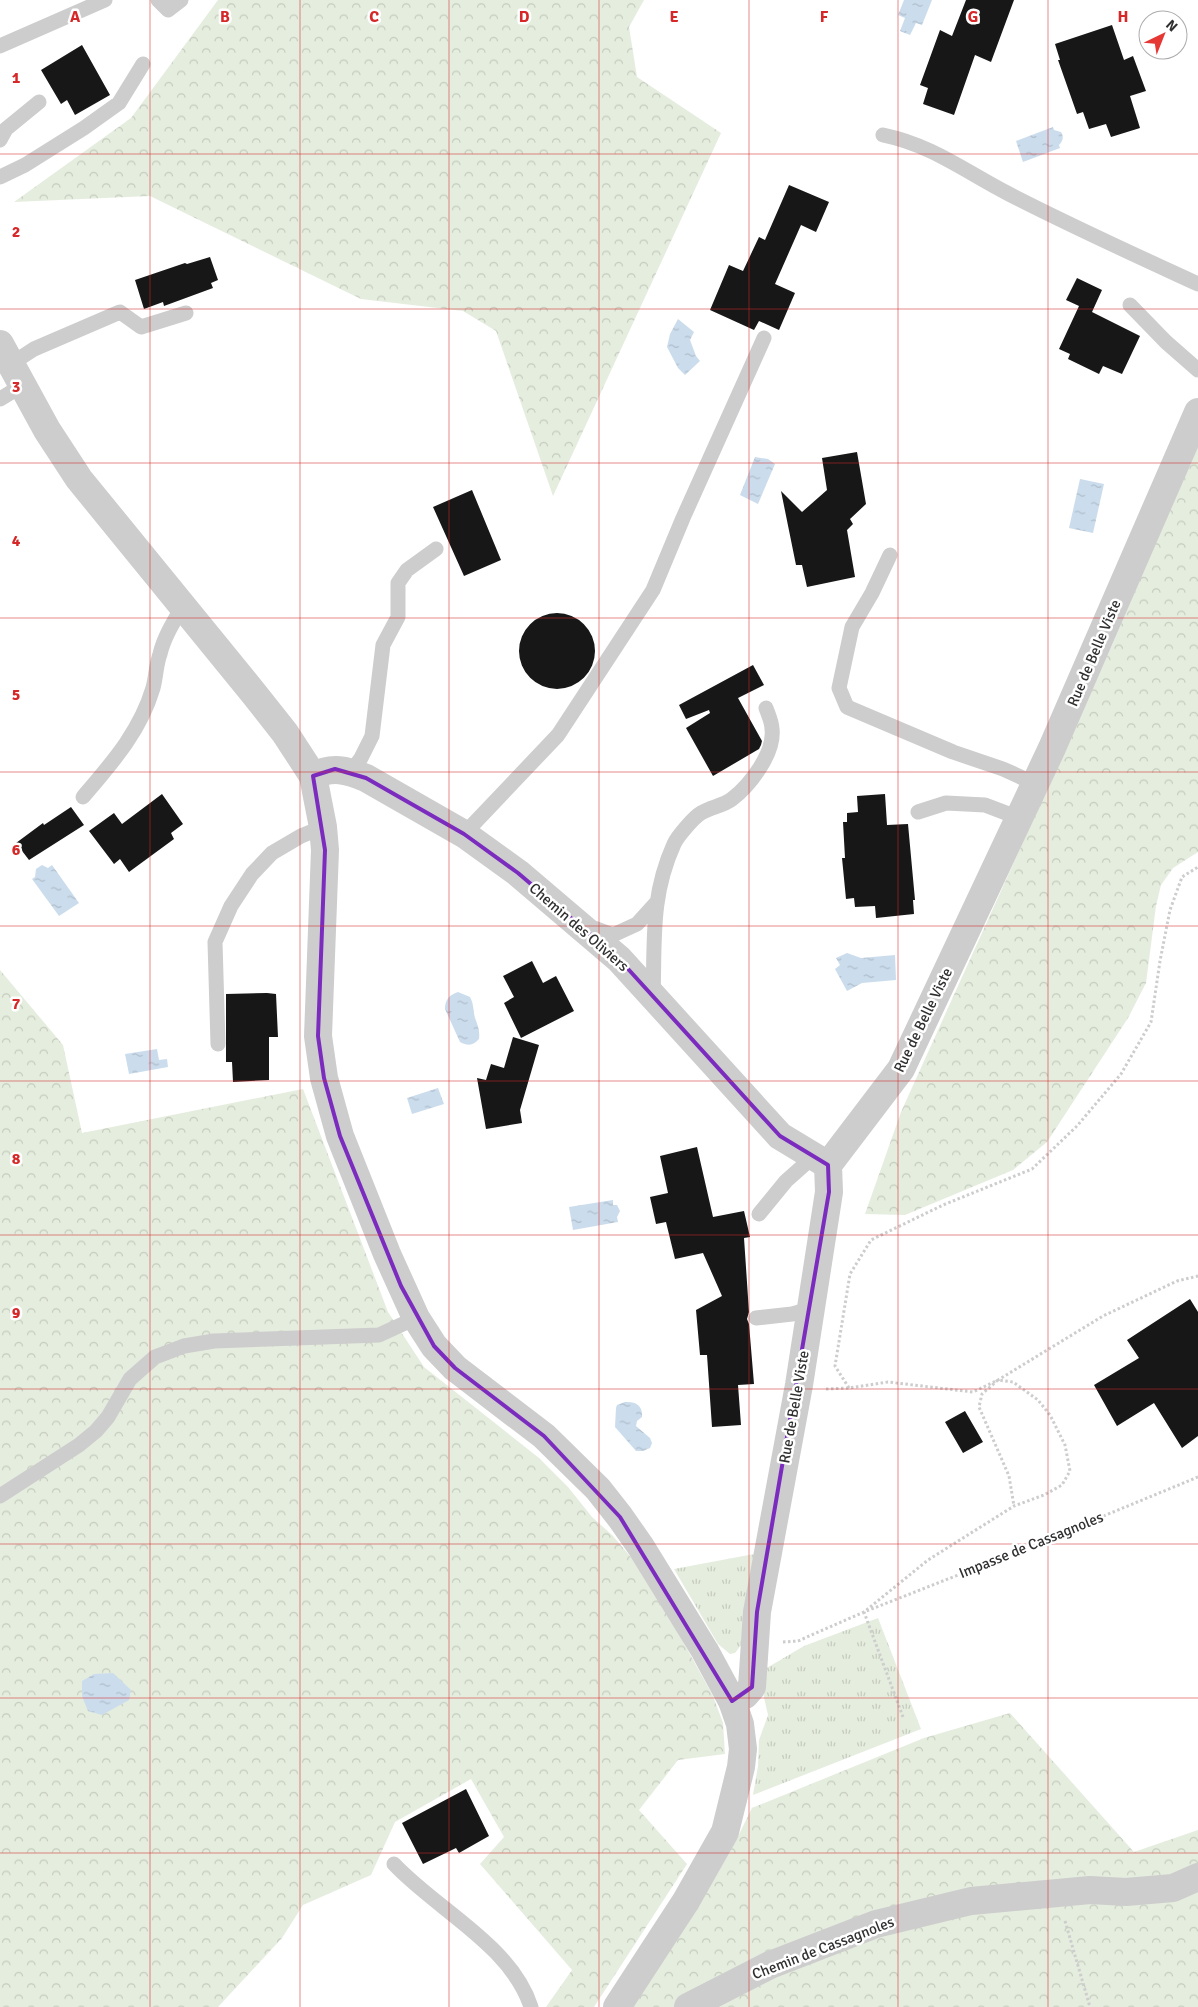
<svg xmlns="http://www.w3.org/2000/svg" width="1198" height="2007" viewBox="0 0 1198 2007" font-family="Signika,sans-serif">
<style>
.grass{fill:url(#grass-tufts)}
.forest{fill:url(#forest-crowns)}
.water{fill:url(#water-ripples)}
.building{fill:#171717}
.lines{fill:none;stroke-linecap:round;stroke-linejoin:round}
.path{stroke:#cdcdcd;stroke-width:3;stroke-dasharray:2.5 2.5;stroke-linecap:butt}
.service{stroke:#cdcdcd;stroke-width:15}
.minor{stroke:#cdcdcd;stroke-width:28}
.tertiary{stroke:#cdcdcd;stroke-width:28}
.marked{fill:none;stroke:#7b2cbf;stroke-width:4;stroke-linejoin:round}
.grid{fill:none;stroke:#d62828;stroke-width:1;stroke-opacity:0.55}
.labels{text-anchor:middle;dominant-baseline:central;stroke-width:5;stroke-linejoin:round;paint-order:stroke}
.street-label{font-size:15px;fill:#303030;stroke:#fff}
.grid-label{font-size:16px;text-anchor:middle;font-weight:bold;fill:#d62828;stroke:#fff;stroke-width:5;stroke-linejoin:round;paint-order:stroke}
</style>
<defs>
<pattern id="grass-tufts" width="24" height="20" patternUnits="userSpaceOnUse" patternTransform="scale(1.25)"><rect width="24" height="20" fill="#e5edde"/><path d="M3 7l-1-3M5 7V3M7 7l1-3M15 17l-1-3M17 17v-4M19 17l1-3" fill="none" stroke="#c5ccbf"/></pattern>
<pattern id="forest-crowns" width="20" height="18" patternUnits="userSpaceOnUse" patternTransform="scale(1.25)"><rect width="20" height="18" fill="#e5edde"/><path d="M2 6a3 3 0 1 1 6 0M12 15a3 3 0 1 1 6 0" fill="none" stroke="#c5ccbf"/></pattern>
<pattern id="water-ripples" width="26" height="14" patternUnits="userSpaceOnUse" patternTransform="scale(1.25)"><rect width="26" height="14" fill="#cbdcec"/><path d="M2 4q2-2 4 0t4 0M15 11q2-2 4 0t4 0" fill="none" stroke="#afbdcb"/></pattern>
</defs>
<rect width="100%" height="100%" fill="#fff"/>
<path class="grass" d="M 754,1554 L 745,1602 L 742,1644 L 735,1653 L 730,1654 L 718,1644 L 674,1569 Z
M 878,1618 L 921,1729 L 753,1795 L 758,1766 L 759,1740 L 768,1715 L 763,1693 L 765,1669 L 804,1646 Z"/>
<path class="forest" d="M 218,0 L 644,0 L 629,27 L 637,77 L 721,133 L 553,496 L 496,331 L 463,311 L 361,299 L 150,196 L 14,202 L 131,118 Z
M 1198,440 L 1198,852 L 1173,868 L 1161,885 L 1156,906 L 1146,983 L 1128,1018 L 1047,1142 L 1013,1170 L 905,1215 L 865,1214 L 901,1112 L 1113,643 Z
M 0,970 L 63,1045 L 82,1133 L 303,1089 L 388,1312 L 424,1367 L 539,1458 L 568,1487 L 592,1517 L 612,1535 L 647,1576 L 713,1696 L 723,1723 L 725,1754 L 678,1760 L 639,1810 L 687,1864 L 594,2007 L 546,2007 L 572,1970 L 480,1864 L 504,1837 L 471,1779 L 395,1822 L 371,1875 L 303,1905 L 282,1938 L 218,2007 L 0,2007 Z
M 1010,1713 L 1134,1852 L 1198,1830 L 1198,2007 L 632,2007 C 676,1942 719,1878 752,1808 L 924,1738 Z"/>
<path class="water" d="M 904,0 L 932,0 L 922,25 L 916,23 L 910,35 L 900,31 L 905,18 L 898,15 Z
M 1053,127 L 1054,130 L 1061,132 C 1064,137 1063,141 1059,145 L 1060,148 L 1023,162 L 1016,141 Z
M 678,319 L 694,332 L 690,340 L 696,356 L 700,361 L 685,375 L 678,368 L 667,347 L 670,334 Z
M 755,457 L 768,459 L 775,464 L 758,504 L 740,495 Z
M 1080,479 L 1104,484 L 1093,533 L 1069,528 Z
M 42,865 L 48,868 L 52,865 L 79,903 L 59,916 L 32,879 L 35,877 L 36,869 Z
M 847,953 L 861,958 L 895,955 L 896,980 L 862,983 L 847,991 L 835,969 L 840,965 L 836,958 Z
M 458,992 L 470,997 C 474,1004 473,1011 475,1018 C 478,1026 480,1031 479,1039 C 473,1046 468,1046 460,1042 L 445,1009 C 445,1000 449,995 458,992 Z
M 157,1049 L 159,1060 L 167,1059 L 168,1067 L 129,1074 L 125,1054 Z
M 438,1088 L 444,1104 L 412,1114 L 407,1098 Z
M 613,1200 L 613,1205 L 617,1205 L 620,1211 L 617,1217 L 618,1222 L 573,1230 L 569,1207 Z
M 625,1402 C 636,1401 643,1406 642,1417 L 637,1421 L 636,1426 L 650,1438 L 652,1443 L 650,1448 L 643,1451 L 636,1451 L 615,1427 L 616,1408 L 617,1405 Z
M 113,1673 L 131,1690 L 129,1700 L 102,1715 L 88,1711 L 82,1696 L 82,1681 L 94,1674 Z"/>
<path class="building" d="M 966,0 L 1014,0 L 991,62 L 975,55 L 954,115 L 923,104 L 928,88 L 920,85 L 940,30 L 952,36 Z
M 1112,25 L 1124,60 L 1133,56 L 1146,91 L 1130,96 L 1140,128 L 1111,137 L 1106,124 L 1089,129 L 1083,112 L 1077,114 L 1058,60 L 1060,60 L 1055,44 Z
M 82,45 L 110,95 L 75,115 L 67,100 L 61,104 L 41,70 Z
M 789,185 L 829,202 L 816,232 L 801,225 L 775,284 L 795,293 L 779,330 L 759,321 L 754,330 L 710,310 L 729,265 L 743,271 L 759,237 L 765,240 Z
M 210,257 L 218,280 L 211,283 L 213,288 L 164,306 L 163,302 L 144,309 L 135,280 L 185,263 L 187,264 Z
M 1077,278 L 1102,290 L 1092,312 L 1140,336 L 1122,374 L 1103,366 L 1099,374 L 1068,359 L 1070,354 L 1059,349 L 1079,306 L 1066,300 Z
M 857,452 L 866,504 L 850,519 L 853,524 L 847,530 L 855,577 L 807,587 L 802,565 L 796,565 L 781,491 L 802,512 L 827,490 L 822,458 Z
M 472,490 L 501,560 L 464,576 L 433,507 Z
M519 651a38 38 0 1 1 76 0a38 38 0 1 1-76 0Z
M 753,665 L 764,685 L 738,698 L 762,741 L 761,745 L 759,749 L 713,776 L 686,728 L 710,713 L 709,710 L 686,719 L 679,705 Z
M 162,794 L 183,824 L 171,833 L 174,839 L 129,872 L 120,859 L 114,864 L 89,831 L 114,813 L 122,824 Z
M 885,794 L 887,825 L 908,824 L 915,900 L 913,900 L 914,914 L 876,918 L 875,906 L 855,907 L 854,898 L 846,899 L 842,858 L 845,858 L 843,822 L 847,822 L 847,813 L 858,812 L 857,796 Z
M 71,807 L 84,825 L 29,860 L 16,843 L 43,823 L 44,825 Z
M 532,961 L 543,983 L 556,976 L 574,1011 L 521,1038 L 504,1003 L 514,997 L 503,976 Z
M 267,993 L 276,994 L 278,1037 L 269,1037 L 269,1080 L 233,1082 L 232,1062 L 226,1062 L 226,994 Z
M 513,1037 L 539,1045 L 520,1110 L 522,1123 L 486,1129 L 477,1078 L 486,1080 L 491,1064 L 504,1068 Z
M 697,1147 L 713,1217 L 744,1211 L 750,1237 L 744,1238 L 749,1312 L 747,1319 L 749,1324 L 754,1384 L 738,1385 L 741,1425 L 712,1427 L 707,1355 L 700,1355 L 696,1310 L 722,1296 L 703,1253 L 675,1259 L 666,1222 L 656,1224 L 650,1197 L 668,1193 L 660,1156 Z
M 1190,1299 L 1198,1312 L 1198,1436 L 1182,1448 L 1154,1403 L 1117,1426 L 1094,1385 L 1139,1358 L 1127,1340 Z
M 965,1411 L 983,1442 L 963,1453 L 945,1422 Z
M 466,1789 L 489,1836 L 459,1853 L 456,1848 L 423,1864 L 402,1823 Z"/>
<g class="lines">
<path class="path" d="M 849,1388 L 835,1366 L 850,1274 L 871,1240 L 943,1205 L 1032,1169 L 1077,1126 L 1121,1074 L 1151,1022 L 1160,961 L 1170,910 L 1182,877 L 1198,867
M 826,1389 L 849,1388 L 888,1382 L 973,1392 L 998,1380 L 1103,1316 L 1177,1281 L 1198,1276
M 783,1642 L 798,1641 L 864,1612 L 1009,1555 L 1198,1477
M 903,1717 L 864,1612 L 928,1560 L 1014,1506 L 1044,1495 L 1062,1485 L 1070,1471 L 1065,1445 L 1050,1415 L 1038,1400 L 1013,1382 L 998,1380 L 982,1394 L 979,1407 L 1009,1476 L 1014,1506
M 1065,1921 L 1090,2007"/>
<path class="service" d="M 158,0 L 168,10 L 181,0
M 0,46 L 105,0
M 883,135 C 932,145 966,172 1009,194 C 1071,226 1135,255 1198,284
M 0,140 L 6,129 L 39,102
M 0,177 L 25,165 L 84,128 L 119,103 L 143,64
M 1130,305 L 1166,342 L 1198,370
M 11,364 L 34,349 L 120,312 L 141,327 L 186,313
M 0,399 L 23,385
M 890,555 L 872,593 L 852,627 L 839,688 L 847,707 L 953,752 L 1003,769 L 1036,784
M 351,772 L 361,758 L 372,736 L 383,645 L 398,617 L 398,583 L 407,570 L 436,549
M 83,797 C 111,764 140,732 153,688 C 156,677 156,665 160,654 C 164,637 174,621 183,606
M 918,812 L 946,803 L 985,805 L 1019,818
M 464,834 L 558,735 L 653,590 L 683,518 L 764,338
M 594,928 L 613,935 L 637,924 L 656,903
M 653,997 C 655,942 650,897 674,844 C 677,837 694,817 701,813 C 710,807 723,806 732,799 C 750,785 775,753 772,729 C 772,722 768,714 766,708
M 218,1044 L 215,942 L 231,906 L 252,874 L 272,853 L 301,836 L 323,827
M 759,1214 L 786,1181 L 813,1157
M 756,1318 L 792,1314 L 810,1309
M 0,1496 L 79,1445 L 96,1431 L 108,1417 L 130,1379 L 155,1357 L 184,1346 L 214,1341 L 379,1335 L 416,1318
M 394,1864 C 437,1910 511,1945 531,2007"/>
<path class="minor" d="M 313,776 C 332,766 347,770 366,778 L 464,834 L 518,873 L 619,959 L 780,1136 L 828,1165
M 732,1701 L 745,1695 L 752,1687 L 757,1612 L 799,1385 L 829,1192 L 828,1165 L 901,1069 L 1052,748 L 1198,412
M 688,2007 L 770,1965 L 876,1924 L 971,1901 L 1090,1890 L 1126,1892 L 1173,1888 L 1198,1877"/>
<path class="tertiary" d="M 0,344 L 47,430 L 79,479 L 255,695 L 285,733 L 313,776 L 323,827 L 325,850 L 318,1036 L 324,1078 L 340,1136 L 387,1254 L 416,1318 L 434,1346 L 455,1368 L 544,1436 L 598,1489 L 620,1517 L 641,1547 L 705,1651 L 732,1701 L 740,1724 L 743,1749 L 741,1767 L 725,1832 L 686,1901 L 617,2007"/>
</g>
<path class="marked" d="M 335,769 L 366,778 L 464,834 L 518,873 L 619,959 L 780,1136 L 828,1165 L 829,1192 L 757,1612 L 752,1687 L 732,1701 L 620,1517 L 544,1436 L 455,1368 L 434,1346 L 401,1286 L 340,1136 L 324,1078 L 318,1036 L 325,850 L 313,776 Z"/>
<path class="grid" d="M 150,0 L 150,2007M 300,0 L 300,2007M 449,0 L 449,2007M 599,0 L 599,2007M 749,0 L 749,2007M 898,0 L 898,2007M 1048,0 L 1048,2007M 0,154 L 1198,154M 0,309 L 1198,309M 0,463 L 1198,463M 0,618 L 1198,618M 0,772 L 1198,772M 0,926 L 1198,926M 0,1081 L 1198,1081M 0,1235 L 1198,1235M 0,1389 L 1198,1389M 0,1544 L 1198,1544M 0,1698 L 1198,1698M 0,1853 L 1198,1853"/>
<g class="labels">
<g class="street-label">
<text transform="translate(1094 653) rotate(-67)">Rue de Belle Viste</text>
<text transform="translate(579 927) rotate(41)">Chemin des Oliviers</text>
<text transform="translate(923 1020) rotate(-64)">Rue de Belle Viste</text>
<text transform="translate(794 1407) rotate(-80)">Rue de Belle Viste</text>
<text transform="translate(1031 1545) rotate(-22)">Impasse de Cassagnoles</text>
<text transform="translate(823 1948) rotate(-21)">Chemin de Cassagnoles</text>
</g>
</g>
<g class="grid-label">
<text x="75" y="22">A</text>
<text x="225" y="22">B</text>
<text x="374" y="22">C</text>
<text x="524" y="22">D</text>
<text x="674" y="22">E</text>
<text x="824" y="22">F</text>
<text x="973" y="22">G</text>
<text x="1123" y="22">H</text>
<text x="16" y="83">1</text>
<text x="16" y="237">2</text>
<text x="16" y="392">3</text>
<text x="16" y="546">4</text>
<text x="16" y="700">5</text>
<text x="16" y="855">6</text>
<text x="16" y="1009">7</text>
<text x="16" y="1164">8</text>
<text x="16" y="1318">9</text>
</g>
<g transform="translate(1163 35) rotate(43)"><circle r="24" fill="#ffffff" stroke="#acacac"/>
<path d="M0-4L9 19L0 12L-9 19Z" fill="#e53834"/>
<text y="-8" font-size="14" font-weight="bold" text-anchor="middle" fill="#303030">N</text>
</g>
</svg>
